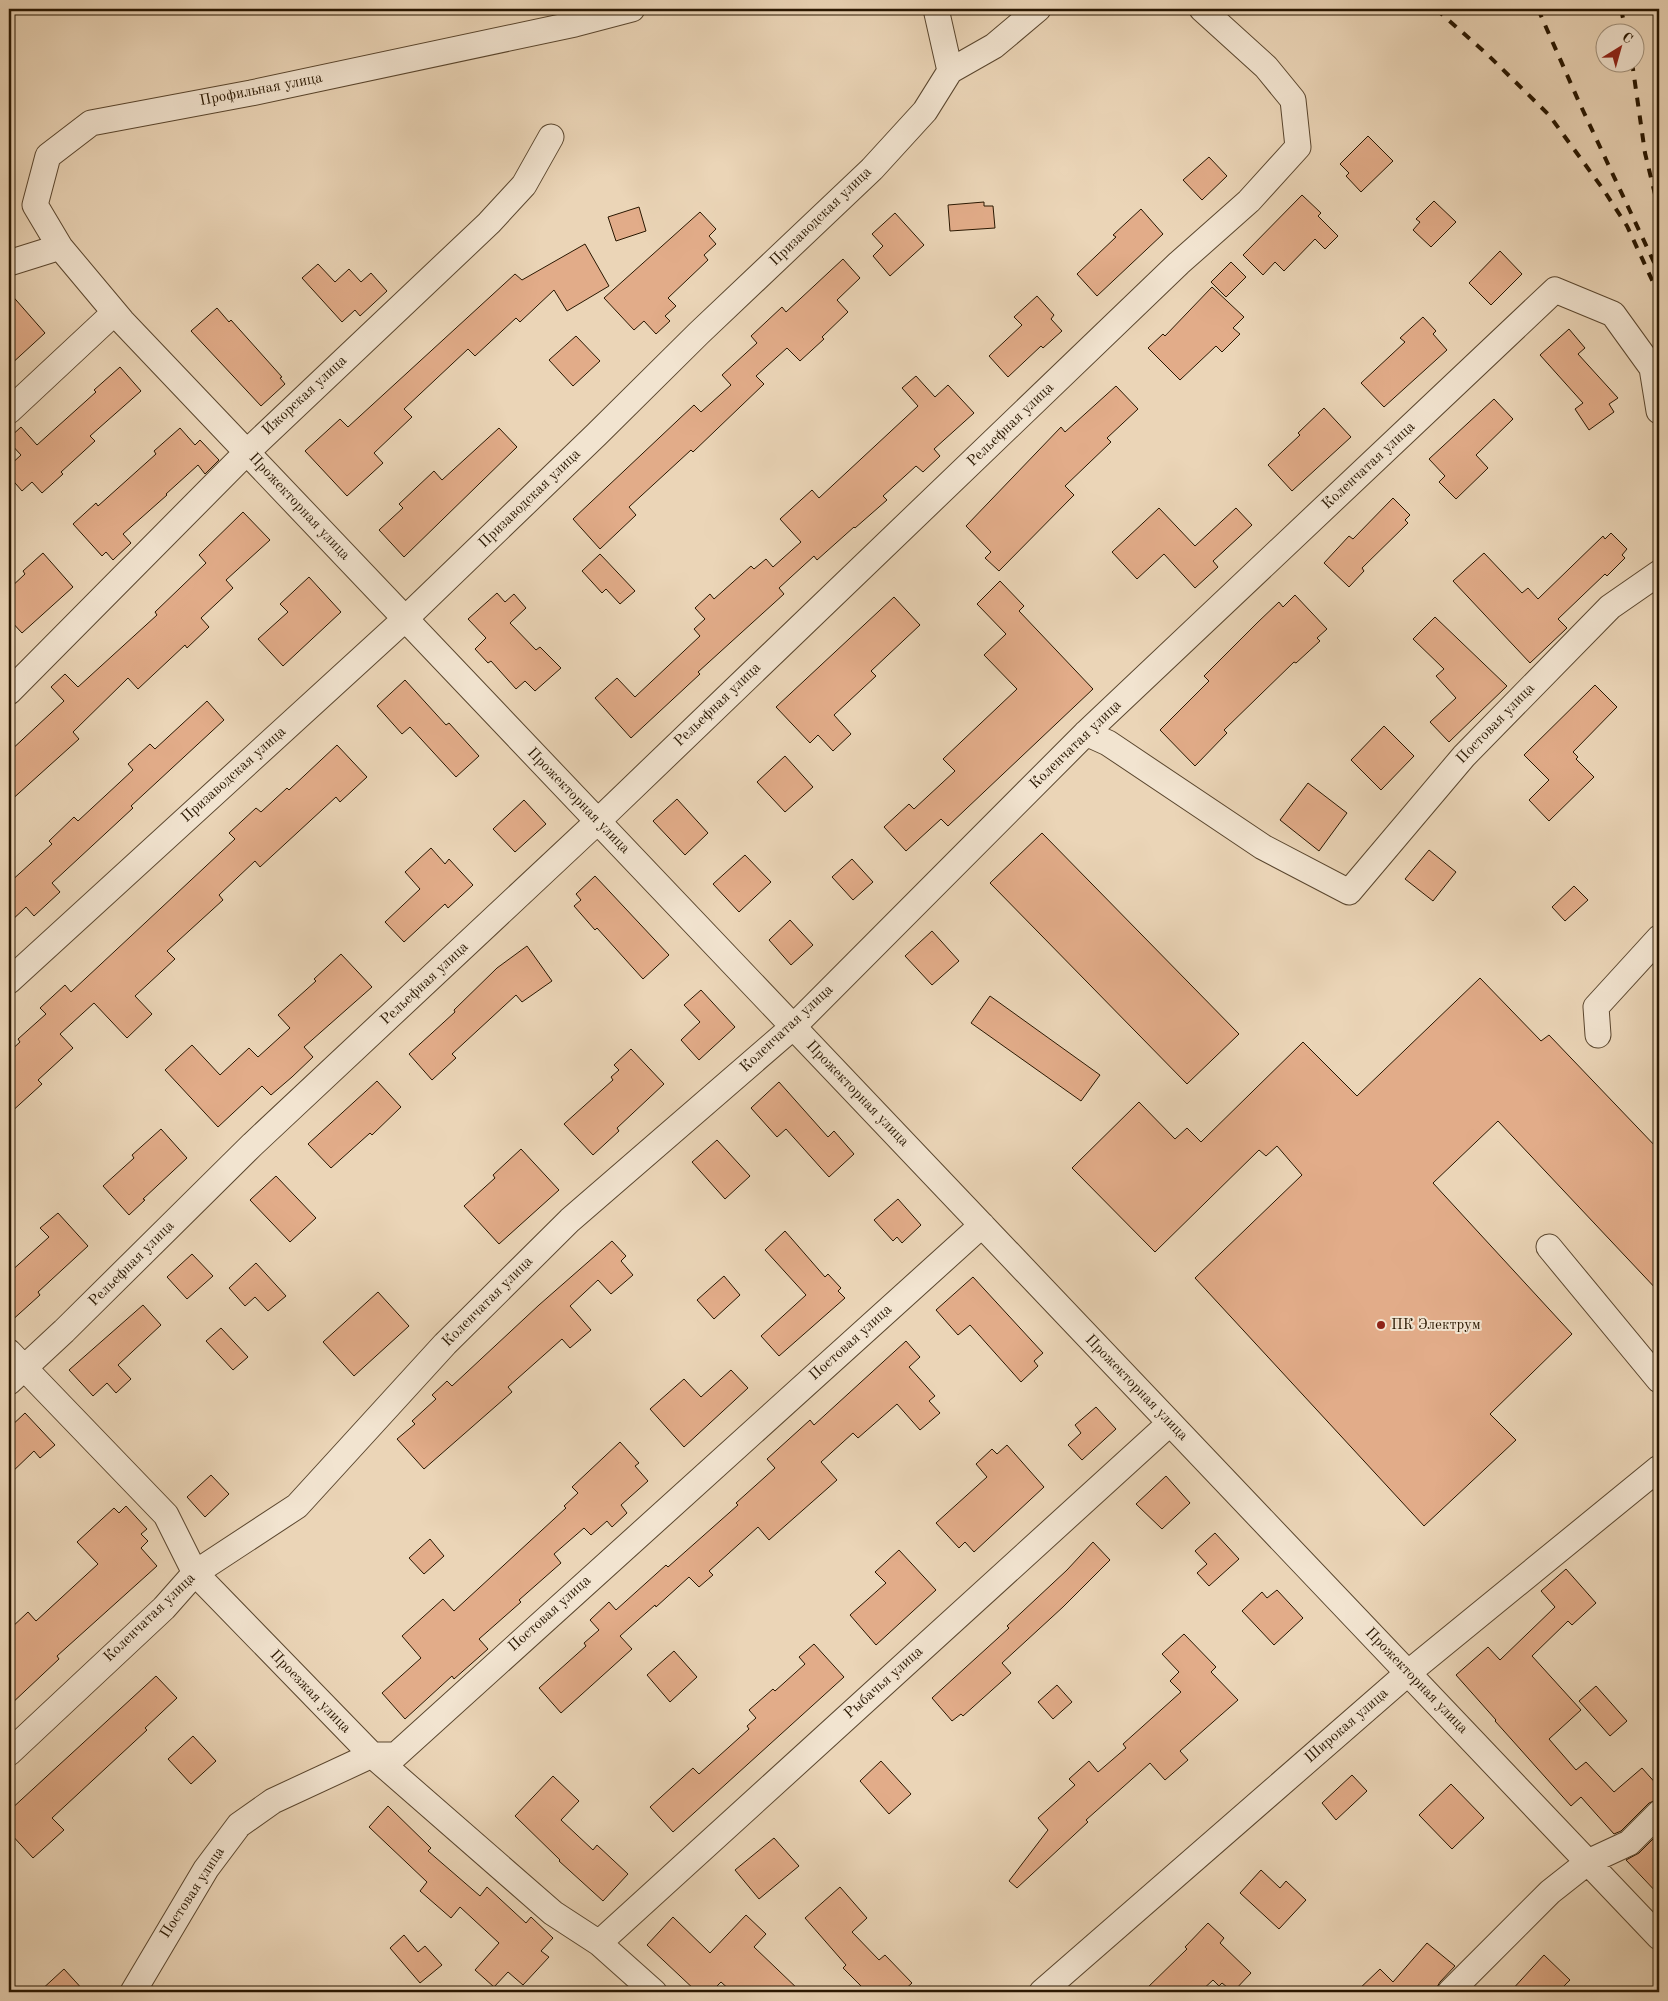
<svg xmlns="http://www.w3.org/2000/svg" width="1668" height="2001" viewBox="0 0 1668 2001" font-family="'Old Standard TT',serif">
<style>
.building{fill:#e2ac89;stroke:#291701}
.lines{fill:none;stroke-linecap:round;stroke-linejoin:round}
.minor-casing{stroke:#5a462e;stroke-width:27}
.minor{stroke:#f2e4d0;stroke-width:25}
.rail{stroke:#291701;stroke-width:4;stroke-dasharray:9 9;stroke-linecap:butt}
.poi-dot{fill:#8f2418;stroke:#f2e4d0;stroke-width:2}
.labels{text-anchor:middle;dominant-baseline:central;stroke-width:4;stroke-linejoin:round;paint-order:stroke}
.street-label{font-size:15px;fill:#291701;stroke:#f2e4d0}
.poi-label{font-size:15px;fill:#291701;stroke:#f2e4d0;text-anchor:start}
</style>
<rect width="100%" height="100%" fill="#ebd5b7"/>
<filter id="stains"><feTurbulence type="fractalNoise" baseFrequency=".004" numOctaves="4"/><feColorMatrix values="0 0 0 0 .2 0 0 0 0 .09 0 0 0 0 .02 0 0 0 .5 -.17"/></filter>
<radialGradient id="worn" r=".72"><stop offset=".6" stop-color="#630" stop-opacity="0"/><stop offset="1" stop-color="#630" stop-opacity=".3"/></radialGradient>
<path class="building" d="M 1368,136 L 1393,161 L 1361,192 L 1346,176 L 1349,173 L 1340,164 Z
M 1209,157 L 1227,176 L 1202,200 L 1183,180 Z
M 1302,195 L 1321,213 L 1318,216 L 1338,236 L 1325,249 L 1315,239 L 1284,271 L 1275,262 L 1263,275 L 1243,255 Z
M 1434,201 L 1456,222 L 1431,247 L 1413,230 L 1420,222 L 1416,219 Z
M 984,202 L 984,206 L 993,206 L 995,228 L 950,231 L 948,205 Z
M 639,207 L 646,231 L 616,241 L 608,217 Z
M 1141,209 L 1163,234 L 1097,296 L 1077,274 L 1116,237 L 1113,235 Z
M 700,212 L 716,229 L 709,236 L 716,244 L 704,255 L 708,260 L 668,298 L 676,306 L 665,316 L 670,321 L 656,334 L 644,321 L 634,330 L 604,298 Z
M 895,213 L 924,245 L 890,276 L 873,256 L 883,246 L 872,234 Z
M 585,244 L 609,286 L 567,311 L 554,290 L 520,322 L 516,318 L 475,356 L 468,349 L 404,409 L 412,417 L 374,453 L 383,463 L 347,496 L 305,451 L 340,419 L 348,427 L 515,274 L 522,280 Z
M 1500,251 L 1522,274 L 1491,305 L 1469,283 Z
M 843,259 L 860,278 L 837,300 L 848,312 L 822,337 L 824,339 L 800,361 L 787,348 L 756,376 L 764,384 L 693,452 L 691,450 L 629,507 L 636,515 L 600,549 L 573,519 L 694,405 L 701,412 L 731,385 L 722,375 L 757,343 L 751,336 L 782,307 L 786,312 Z
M 1231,262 L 1246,277 L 1226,297 L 1211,282 Z
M 318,264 L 335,282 L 349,269 L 361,282 L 371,273 L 387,291 L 360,316 L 355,310 L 342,322 L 302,278 Z
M 1212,287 L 1244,317 L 1233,328 L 1240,334 L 1222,352 L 1216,346 L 1180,380 L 1148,348 L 1163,334 L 1165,336 Z
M 9,292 L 45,333 L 9,366 Z
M 1037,296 L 1054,315 L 1051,319 L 1062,331 L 1043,348 L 1041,346 L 1008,377 L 989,356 L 1022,325 L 1014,317 Z
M 217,308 L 229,322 L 231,320 L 282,377 L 280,378 L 285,384 L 261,406 L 191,331 Z
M 1423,317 L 1436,331 L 1433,334 L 1447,350 L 1384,407 L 1361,383 L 1405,342 L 1400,338 Z
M 1569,329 L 1585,348 L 1578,354 L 1618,398 L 1609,404 L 1614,412 L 1589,430 L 1575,409 L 1583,403 L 1540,355 Z
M 576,336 L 600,361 L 573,386 L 549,360 Z
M 120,367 L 141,391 L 90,436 L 95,441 L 61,472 L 63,474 L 42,493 L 32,482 L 22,491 L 9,476 L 9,466 L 21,455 L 9,442 L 9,438 L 21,427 L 37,445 L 96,392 L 94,390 Z
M 916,376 L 935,397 L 948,385 L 974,413 L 934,449 L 940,456 L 923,472 L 916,466 L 883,496 L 887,500 L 855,528 L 854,527 L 817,560 L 814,556 L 779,588 L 784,594 L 698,672 L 700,674 L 631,738 L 595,698 L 617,678 L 635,697 L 700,636 L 694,629 L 705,619 L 695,608 L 710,594 L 714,599 L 751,566 L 754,569 L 766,559 L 773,567 L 801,542 L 780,519 L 812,490 L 819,498 L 918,406 L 902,388 Z
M 1116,386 L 1138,409 L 1107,438 L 1111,442 L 1065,486 L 1074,495 L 999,571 L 985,558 L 991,552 L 966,526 L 1061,427 L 1065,432 Z
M 1494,399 L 1513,419 L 1476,455 L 1488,468 L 1456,499 L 1439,482 L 1445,476 L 1429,459 Z
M 1324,408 L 1351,437 L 1292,491 L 1268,465 L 1300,435 L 1298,433 Z
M 180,428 L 195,445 L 200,440 L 219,460 L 205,474 L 198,465 L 166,494 L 167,495 L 123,534 L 131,543 L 113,560 L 106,552 L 102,556 L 73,524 L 96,503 L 98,506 L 156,454 L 154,451 Z
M 499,428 L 517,447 L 404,557 L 379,530 L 403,508 L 399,504 L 434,471 L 442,480 Z
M 1393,498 L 1410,515 L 1405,520 L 1408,523 L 1362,568 L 1364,571 L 1349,587 L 1324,563 L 1349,536 L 1353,539 Z
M 1159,508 L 1195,546 L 1236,508 L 1252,525 L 1213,561 L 1218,567 L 1195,588 L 1164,554 L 1137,579 L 1112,552 Z
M 243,512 L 270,540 L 226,580 L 233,588 L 201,618 L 209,627 L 187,648 L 185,645 L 138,689 L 128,678 L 73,732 L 79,739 L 9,802 L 9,752 L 64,701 L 51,687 L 65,674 L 78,687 L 157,615 L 155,612 L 206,563 L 199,555 Z
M 1611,533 L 1627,549 L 1622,555 L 1625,558 L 1607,576 L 1605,574 L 1558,619 L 1567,628 L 1530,663 L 1453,581 L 1484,553 L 1522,593 L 1528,588 L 1538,599 L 1603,536 L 1605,539 Z
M 43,553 L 73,587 L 22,633 L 9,619 L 9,589 L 25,574 L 23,571 Z
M 600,554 L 635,591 L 620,604 L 606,589 L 602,593 L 582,571 Z
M 309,577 L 341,612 L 283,666 L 258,639 L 288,612 L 280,604 Z
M 1000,581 L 1024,606 L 1019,611 L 1093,689 L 948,826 L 941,819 L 906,851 L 884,827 L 909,804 L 914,809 L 955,771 L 943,759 L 1017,689 L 984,655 L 1006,634 L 977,604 Z
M 497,593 L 505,602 L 514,594 L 526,608 L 510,623 L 536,650 L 540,647 L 561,668 L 535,691 L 525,681 L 516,689 L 491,661 L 488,663 L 475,649 L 486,638 L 468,619 Z
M 1295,595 L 1327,629 L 1317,638 L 1320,641 L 1296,663 L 1294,662 L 1224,730 L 1227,733 L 1195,766 L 1160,730 L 1209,681 L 1204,676 L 1258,622 L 1279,602 L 1283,607 Z
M 894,597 L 920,625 L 871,671 L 876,676 L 834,715 L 851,734 L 833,751 L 818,735 L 810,743 L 776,707 Z
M 1435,617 L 1507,686 L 1449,742 L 1430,722 L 1456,698 L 1436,676 L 1444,669 L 1413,639 Z
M 405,680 L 446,725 L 449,723 L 479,756 L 456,777 L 410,727 L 402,734 L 377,706 Z
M 1595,685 L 1617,707 L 1573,752 L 1578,757 L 1576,759 L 1594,777 L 1549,821 L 1529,800 L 1549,780 L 1524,755 Z
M 207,701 L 224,720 L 131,806 L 133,808 L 52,883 L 60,892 L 34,916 L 26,907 L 9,923 L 9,883 L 52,844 L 49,841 L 74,817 L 78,821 L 133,770 L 128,764 L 150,744 L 155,749 Z
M 1384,726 L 1414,756 L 1381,790 L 1351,760 Z
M 337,745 L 367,777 L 340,802 L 336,797 L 260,867 L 255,861 L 219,895 L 223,900 L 167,951 L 175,959 L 135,996 L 152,1014 L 127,1038 L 94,1003 L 60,1034 L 73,1048 L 38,1080 L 42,1084 L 9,1114 L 9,1052 L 20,1042 L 18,1039 L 46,1014 L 40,1008 L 65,985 L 71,992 L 235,839 L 229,833 L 256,808 L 261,812 L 287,788 L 289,790 Z
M 785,756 L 813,787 L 785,812 L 757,782 Z
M 1308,783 L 1347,813 L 1319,851 L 1280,820 Z
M 677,799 L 708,833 L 685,855 L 653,821 Z
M 524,800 L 546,824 L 515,852 L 493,829 Z
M 1042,833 L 1239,1034 L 1187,1084 L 990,883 Z
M 431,848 L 445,864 L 449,859 L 473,885 L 448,908 L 445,904 L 404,942 L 385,922 L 420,889 L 405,872 Z
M 1429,850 L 1456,872 L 1433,901 L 1405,879 Z
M 745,855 L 771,882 L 739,912 L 713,884 Z
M 852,859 L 873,882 L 853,900 L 832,877 Z
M 595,876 L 669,955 L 643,979 L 597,928 L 595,930 L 574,906 L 581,900 L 576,894 Z
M 1574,886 L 1588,900 L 1565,921 L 1552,907 Z
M 790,920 L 813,945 L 791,965 L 769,940 Z
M 932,931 L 959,961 L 932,985 L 905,956 Z
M 527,946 L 552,981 L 522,1002 L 516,995 L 452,1054 L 456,1058 L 432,1080 L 409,1054 L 455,1012 L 454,1010 L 497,968 Z
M 341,954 L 372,987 L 304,1047 L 313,1057 L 292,1077 L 271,1095 L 262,1086 L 218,1127 L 165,1070 L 192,1045 L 220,1075 L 249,1048 L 258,1057 L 290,1028 L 278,1015 L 316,981 L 314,979 Z
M 1480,978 L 1541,1041 L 1549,1035 L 1659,1150 L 1659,1292 L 1498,1121 L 1433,1183 L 1572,1334 L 1490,1414 L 1516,1440 L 1424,1526 L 1195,1278 L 1302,1175 L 1277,1146 L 1266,1156 L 1259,1150 L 1155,1252 L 1072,1168 L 1139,1102 L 1175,1139 L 1187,1128 L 1201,1142 L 1303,1042 L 1357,1096 Z
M 701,990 L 735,1027 L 699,1060 L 681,1040 L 700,1022 L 684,1005 Z
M 990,996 L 1100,1075 L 1081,1101 L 971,1023 Z
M 631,1049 L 664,1084 L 617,1128 L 619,1131 L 593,1155 L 564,1124 L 613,1080 L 611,1077 L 619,1070 L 614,1065 Z
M 377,1081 L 401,1107 L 372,1135 L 370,1133 L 331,1168 L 308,1144 Z
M 779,1082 L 828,1137 L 834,1131 L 854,1154 L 829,1177 L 786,1129 L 777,1137 L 751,1108 Z
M 161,1129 L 187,1158 L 143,1199 L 145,1200 L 129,1215 L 103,1186 L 134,1158 L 132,1155 Z
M 717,1140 L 750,1176 L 725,1199 L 692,1162 Z
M 521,1149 L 559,1190 L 499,1244 L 464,1206 L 495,1178 L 493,1175 Z
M 276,1176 L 316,1218 L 290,1242 L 250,1200 Z
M 898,1199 L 921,1225 L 902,1243 L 897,1237 L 893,1241 L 874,1220 Z
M 58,1213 L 88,1246 L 38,1292 L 40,1295 L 9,1323 L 9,1273 L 49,1237 L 40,1228 Z
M 785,1231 L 825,1277 L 828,1274 L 841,1288 L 838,1291 L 845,1298 L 779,1356 L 761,1336 L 806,1295 L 765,1250 Z
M 612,1241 L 626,1256 L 621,1261 L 633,1275 L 611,1294 L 598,1280 L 570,1306 L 591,1330 L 570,1348 L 562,1339 L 508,1387 L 512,1392 L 424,1469 L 397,1439 L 415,1424 L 412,1421 L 436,1399 L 432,1395 L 447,1381 L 452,1386 L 539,1305 Z
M 192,1254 L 213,1276 L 187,1299 L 167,1277 Z
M 256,1263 L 286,1296 L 268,1311 L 255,1297 L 245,1306 L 229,1288 Z
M 724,1276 L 740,1295 L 714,1319 L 697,1300 Z
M 973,1277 L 1043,1353 L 1034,1361 L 1038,1366 L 1021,1382 L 970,1325 L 958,1335 L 936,1310 Z
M 378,1292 L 409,1326 L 354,1376 L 323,1342 Z
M 143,1305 L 161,1325 L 118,1365 L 131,1379 L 116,1393 L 107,1383 L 93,1396 L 69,1370 Z
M 221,1328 L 248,1357 L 233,1370 L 206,1341 Z
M 906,1341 L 920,1357 L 909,1367 L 935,1396 L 929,1401 L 940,1413 L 920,1430 L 897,1404 L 858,1438 L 853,1433 L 821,1462 L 837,1480 L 769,1540 L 758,1527 L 709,1571 L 713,1575 L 699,1587 L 689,1577 L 656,1607 L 655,1605 L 620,1636 L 632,1649 L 561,1713 L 539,1688 L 586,1646 L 584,1643 L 599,1630 L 590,1620 L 609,1602 L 616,1610 L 666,1565 L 668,1567 L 738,1505 L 736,1503 L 775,1468 L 767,1459 L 810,1420 L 814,1425 Z
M 731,1370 L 748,1388 L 684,1447 L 650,1409 L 684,1379 L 701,1397 Z
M 1096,1407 L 1116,1429 L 1082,1460 L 1068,1445 L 1081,1433 L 1075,1425 Z
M 25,1413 L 55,1445 L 40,1458 L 34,1451 L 9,1475 L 9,1428 Z
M 620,1442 L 639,1463 L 635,1466 L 648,1481 L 621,1505 L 627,1513 L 612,1527 L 607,1521 L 591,1535 L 584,1528 L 554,1554 L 561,1563 L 519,1600 L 521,1602 L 479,1639 L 488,1649 L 454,1679 L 452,1676 L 405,1719 L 382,1693 L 421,1658 L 402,1636 L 443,1599 L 454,1611 L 566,1508 L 564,1506 L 578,1493 L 572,1487 Z
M 1007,1445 L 1044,1487 L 974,1552 L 965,1542 L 959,1548 L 936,1523 L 987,1477 L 976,1464 L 992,1449 L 997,1454 Z
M 211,1475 L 229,1494 L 205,1517 L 187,1497 Z
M 1166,1476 L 1190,1503 L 1162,1529 L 1136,1504 Z
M 126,1506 L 147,1529 L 141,1534 L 148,1541 L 141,1548 L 157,1566 L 57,1656 L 59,1659 L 9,1706 L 9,1630 L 28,1612 L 36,1621 L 98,1564 L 77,1542 L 114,1508 L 119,1513 Z
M 1215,1533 L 1239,1559 L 1209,1586 L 1197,1573 L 1207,1564 L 1195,1551 Z
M 430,1539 L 444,1556 L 424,1574 L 409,1558 Z
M 1093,1542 L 1110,1560 L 1063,1607 L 1002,1663 L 1011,1673 L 963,1716 L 961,1714 L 952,1721 L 932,1698 L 1009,1628 L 1007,1626 L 1067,1570 Z
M 899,1550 L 936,1590 L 876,1645 L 850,1615 L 886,1583 L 875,1572 Z
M 1566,1569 L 1596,1603 L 1572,1625 L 1568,1621 L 1532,1656 L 1581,1710 L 1549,1739 L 1576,1770 L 1586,1762 L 1614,1792 L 1642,1768 L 1659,1787 L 1659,1799 L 1649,1803 L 1621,1831 L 1614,1834 L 1581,1797 L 1571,1806 L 1495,1721 L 1496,1720 L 1456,1675 L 1488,1647 L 1500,1660 L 1555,1607 L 1541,1591 Z
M 1277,1590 L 1303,1618 L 1274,1645 L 1242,1611 L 1262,1592 L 1267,1598 Z
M 1184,1634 L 1216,1667 L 1211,1672 L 1238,1700 L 1180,1751 L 1188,1760 L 1165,1780 L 1150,1763 L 1086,1820 L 1088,1822 L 1017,1888 L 1009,1881 L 1048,1830 L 1038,1818 L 1075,1785 L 1069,1779 L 1089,1761 L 1098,1772 L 1126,1748 L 1123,1744 L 1181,1692 L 1170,1681 L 1179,1672 L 1162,1654 Z
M 814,1644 L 844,1677 L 673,1832 L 650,1807 L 693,1768 L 699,1774 L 749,1729 L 747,1726 L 756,1718 L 749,1710 L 773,1689 L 775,1691 L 805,1664 L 799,1657 Z
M 674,1651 L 697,1677 L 670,1702 L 647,1675 Z
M 156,1676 L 177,1698 L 145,1728 L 147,1730 L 52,1818 L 64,1830 L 33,1858 L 9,1832 L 9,1811 Z
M 1057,1685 L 1072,1702 L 1053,1719 L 1038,1702 Z
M 1596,1686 L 1627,1721 L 1610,1736 L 1579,1701 Z
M 193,1736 L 216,1761 L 191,1784 L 168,1759 Z
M 881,1761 L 911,1794 L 889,1814 L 860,1781 Z
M 1352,1775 L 1367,1791 L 1336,1820 L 1322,1803 Z
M 553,1776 L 579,1801 L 561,1820 L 593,1850 L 597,1845 L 628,1874 L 603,1901 L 559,1861 L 560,1860 L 515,1816 Z
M 1451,1784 L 1484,1818 L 1452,1849 L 1419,1815 Z
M 388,1806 L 431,1848 L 428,1851 L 480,1896 L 487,1887 L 526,1923 L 531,1917 L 553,1938 L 541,1951 L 549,1957 L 523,1985 L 508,1972 L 494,1987 L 475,1970 L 499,1943 L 460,1907 L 451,1918 L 420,1891 L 427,1882 L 369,1827 Z
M 1659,1833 L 1659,1895 L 1626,1860 L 1639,1853 Z
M 774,1838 L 799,1866 L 759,1899 L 735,1870 Z
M 1261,1870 L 1280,1888 L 1286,1881 L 1306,1900 L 1279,1929 L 1240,1893 Z
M 840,1887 L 867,1918 L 852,1932 L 879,1960 L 885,1955 L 912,1983 L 902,1992 L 867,1992 L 843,1968 L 846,1965 L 805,1918 Z
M 746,1915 L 766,1934 L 754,1947 L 801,1992 L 732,1992 L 721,1982 L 711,1992 L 697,1992 L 647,1945 L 673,1917 L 710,1953 Z
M 1208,1923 L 1224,1938 L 1220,1943 L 1251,1973 L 1233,1992 L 1222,1983 L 1219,1986 L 1213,1980 L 1200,1992 L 1143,1992 L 1187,1949 L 1185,1947 Z
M 404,1935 L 418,1952 L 425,1946 L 442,1965 L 420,1983 L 390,1948 Z
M 1427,1943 L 1455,1966 L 1440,1982 L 1434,1992 L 1356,1992 L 1380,1969 L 1393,1982 Z
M 1544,1955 L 1570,1980 L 1558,1992 L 1510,1992 Z
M 64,1969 L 85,1992 L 39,1992 Z"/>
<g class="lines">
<g class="minor-casing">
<path id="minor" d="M 632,9 L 575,24 L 251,93 L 91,123 L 48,156 L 35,205 L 60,247 L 122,321 L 1659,1937
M 936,9 L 950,71
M 9,263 L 60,247
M 9,411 L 114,313
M 9,692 L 247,452 L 489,223 L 524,185 L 551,137
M 1086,733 L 1108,743 L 1263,847 L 1349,892 L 1464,756 L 1610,607 L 1659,573
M 9,981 L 405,619 L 597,434 L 699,333 L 872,169 L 925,111 L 950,71 L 994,46 L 1038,9
M 1598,1035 L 1596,1007 L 1659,938
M 1549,1247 L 1659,1380
M 9,1352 L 166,1515 L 195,1573 L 372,1755 L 553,1913 L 599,1943 L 654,1992
M 9,1382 L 64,1331 L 253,1144 L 598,821 L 1179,263 L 1249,201 L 1298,147 L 1293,100 L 1266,67 L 1202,9
M 9,1753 L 164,1608 L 195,1573 L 297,1506 L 445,1344 L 570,1220 L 793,1027 L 1086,733 L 1555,290 L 1613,314 L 1652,368 L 1659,411
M 599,1943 L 1170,1423
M 133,1992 L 206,1869 L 239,1825 L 273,1801 L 372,1755 L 396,1755 L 982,1225
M 1042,1992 L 1408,1673 L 1659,1468
M 1450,1992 L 1550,1892 L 1588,1862 L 1629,1843 L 1659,1813"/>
</g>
<use href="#minor" class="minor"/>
<path class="rail" d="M 1436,9 L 1488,55 L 1549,115 L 1603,189 L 1627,226 L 1659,295
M 1538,9 L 1579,102 L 1659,273
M 1621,9 L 1626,32
M 1632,62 L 1645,153 L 1659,211"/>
</g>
<circle class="poi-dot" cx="1381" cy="1325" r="5"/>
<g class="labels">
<g class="street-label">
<text transform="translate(261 90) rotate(-11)">Профильная улица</text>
<text transform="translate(821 217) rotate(-44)">Призаводская улица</text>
<text transform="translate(305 396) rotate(-43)">Ижорская улица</text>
<text transform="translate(1011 425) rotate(-44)">Рельефная улица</text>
<text transform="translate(1369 466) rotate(-43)">Коленчатая улица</text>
<text transform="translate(530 499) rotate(-44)">Призаводская улица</text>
<text transform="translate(299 507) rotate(47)">Прожекторная улица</text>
<text transform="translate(718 705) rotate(-44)">Рельефная улица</text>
<text transform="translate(1496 724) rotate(-46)">Постовая улица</text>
<text transform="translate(1076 745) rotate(-44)">Коленчатая улица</text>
<text transform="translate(234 775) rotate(-42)">Призаводская улица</text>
<text transform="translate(578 801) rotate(46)">Прожекторная улица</text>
<text transform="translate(425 984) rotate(-43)">Рельефная улица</text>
<text transform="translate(787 1029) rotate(-43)">Коленчатая улица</text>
<text transform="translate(857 1094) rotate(46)">Прожекторная улица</text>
<text transform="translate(132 1264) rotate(-45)">Рельефная улица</text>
<text transform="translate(488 1302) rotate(-45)">Коленчатая улица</text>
<text transform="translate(851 1343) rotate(-42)">Постовая улица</text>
<text transform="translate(1136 1388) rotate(46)">Прожекторная улица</text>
<text transform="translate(550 1614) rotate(-42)">Постовая улица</text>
<text transform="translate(150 1618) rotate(-44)">Коленчатая улица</text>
<text transform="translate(1416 1681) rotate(46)">Прожекторная улица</text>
<text transform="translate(884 1683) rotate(-42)">Рыбачья улица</text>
<text transform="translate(310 1692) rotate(46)">Проезжая улица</text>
<text transform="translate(1347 1726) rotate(-41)">Широкая улица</text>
<text transform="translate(193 1893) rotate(-57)">Постовая улица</text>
</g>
<g class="poi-label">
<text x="1391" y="1325">ПК Электрум</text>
</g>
</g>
<rect width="1668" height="2001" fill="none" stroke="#ebd5b7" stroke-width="30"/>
<rect x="10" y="10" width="1648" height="1981" fill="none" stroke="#291701" stroke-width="2.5"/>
<rect x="15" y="15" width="1638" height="1971" fill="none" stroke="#291701"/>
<g transform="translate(1620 48) rotate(37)"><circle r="24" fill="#f2e4d0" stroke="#a2927d"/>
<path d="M0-4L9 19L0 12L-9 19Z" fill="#8f2418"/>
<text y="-8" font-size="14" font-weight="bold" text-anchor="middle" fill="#291701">С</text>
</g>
<rect width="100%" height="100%" filter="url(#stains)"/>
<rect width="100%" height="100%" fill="url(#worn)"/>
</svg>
